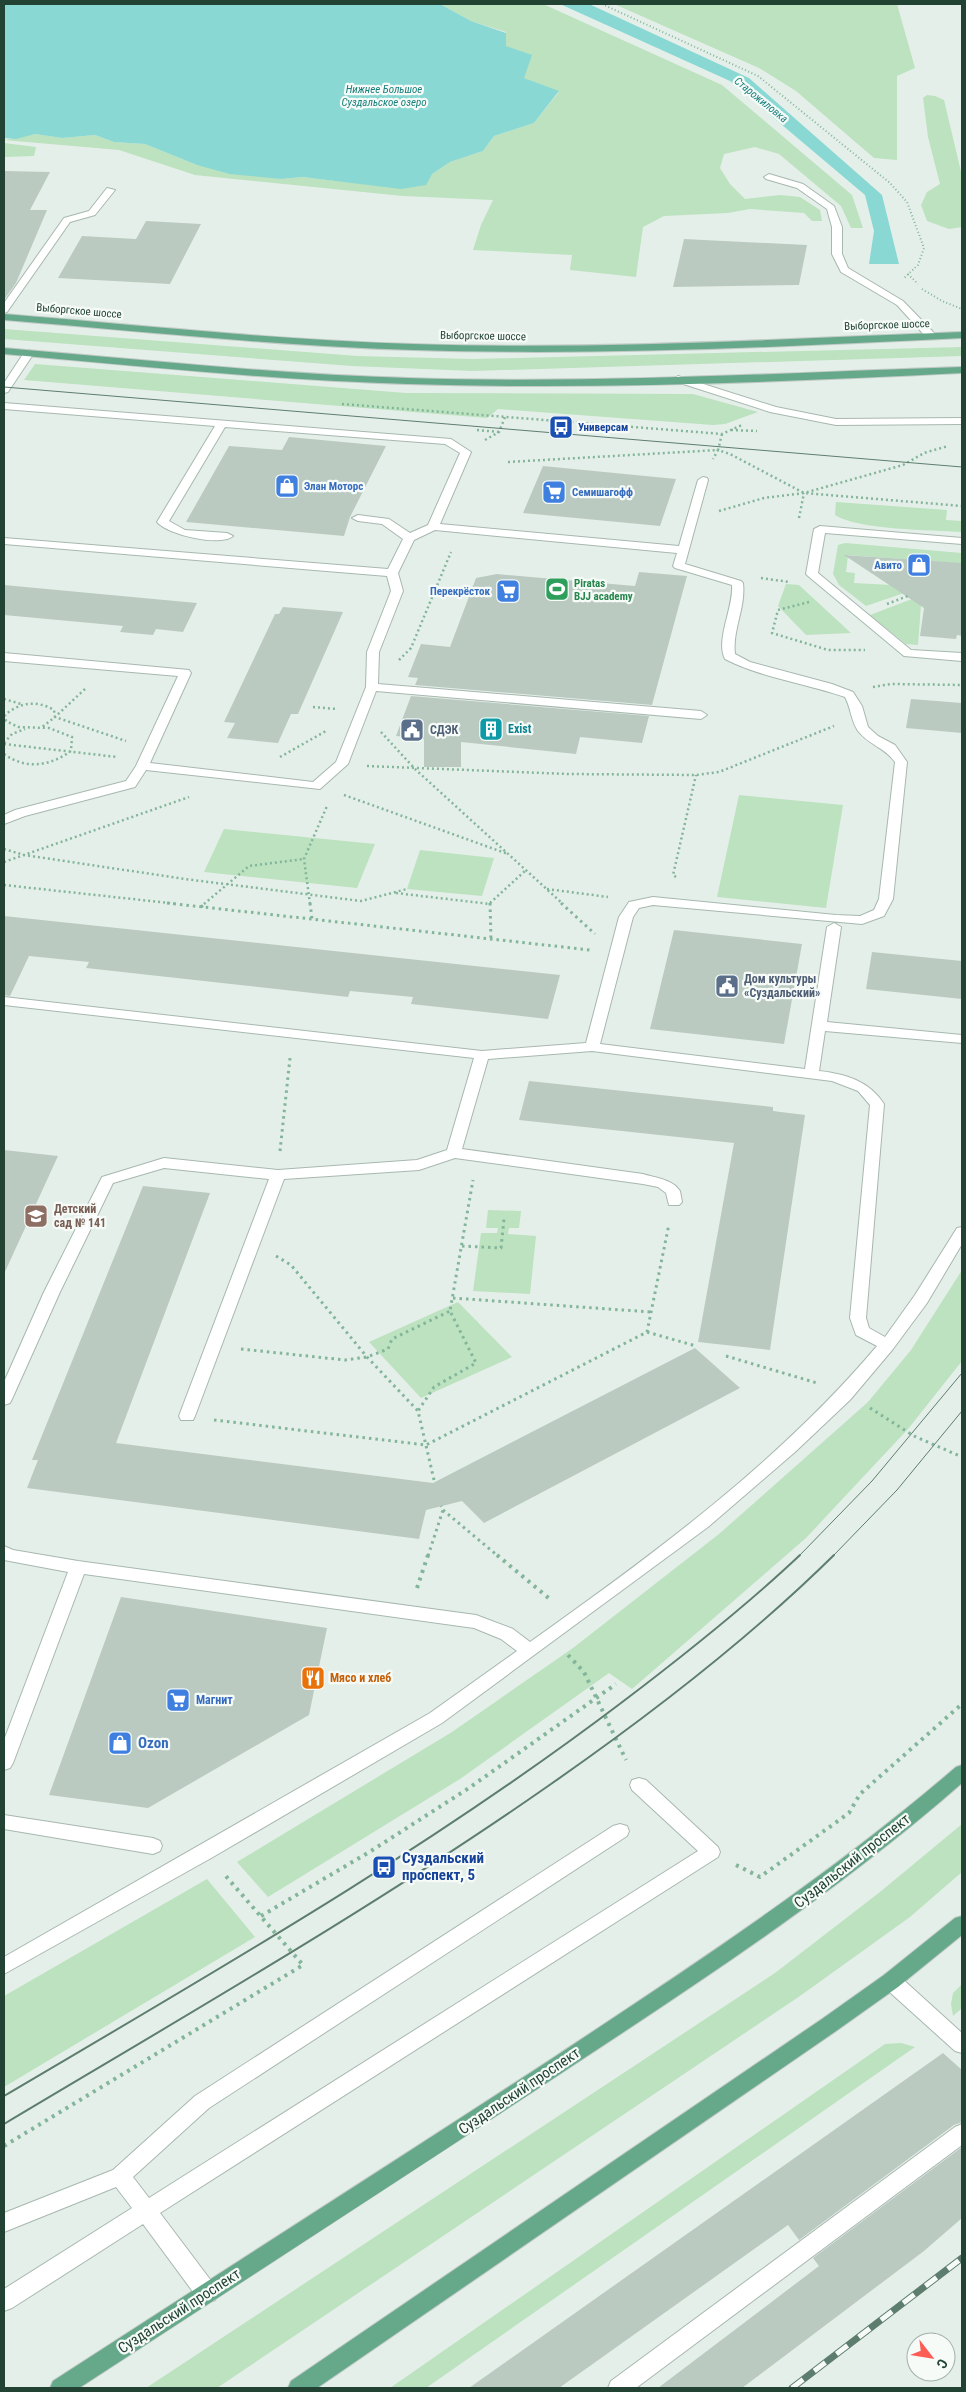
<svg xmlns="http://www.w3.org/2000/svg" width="966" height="2392" viewBox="0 0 966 2392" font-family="'Roboto Condensed',sans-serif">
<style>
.green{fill:#bce2bf}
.water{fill:#89d8d4}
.building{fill:#bacac1}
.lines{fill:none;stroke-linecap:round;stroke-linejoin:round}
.minor-casing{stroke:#a7b8af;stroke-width:2}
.major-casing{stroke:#c1cac6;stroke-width:2}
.path-far3{stroke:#83b59b;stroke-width:2;stroke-dasharray:1 2.5;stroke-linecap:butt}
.path-far2{stroke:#83b59b;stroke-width:2.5;stroke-dasharray:2 3;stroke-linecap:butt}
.path-far1{stroke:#83b59b;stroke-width:3;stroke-dasharray:2.5 4;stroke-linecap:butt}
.path{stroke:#83b59b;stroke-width:4;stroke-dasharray:3 5;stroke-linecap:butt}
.minor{fill:#fff;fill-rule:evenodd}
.major{fill:#66a88a;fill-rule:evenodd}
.tram-far1{stroke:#5d7e6f;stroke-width:1}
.tram{stroke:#5d7e6f;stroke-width:2}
.rail-casing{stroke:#5d7e6f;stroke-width:7}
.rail{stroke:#f6fbf8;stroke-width:5;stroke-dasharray:14;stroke-linecap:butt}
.labels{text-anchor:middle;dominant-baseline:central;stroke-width:4.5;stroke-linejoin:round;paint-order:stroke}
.far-water-label{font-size:11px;font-style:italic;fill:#167f7c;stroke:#f6fbf8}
.far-street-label{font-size:11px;fill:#224334;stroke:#f6fbf8}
.far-transit-label{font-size:11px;font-weight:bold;fill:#164399;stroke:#f6fbf8;text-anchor:start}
.far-shop-label{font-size:11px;font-weight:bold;fill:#366cbe;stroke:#f6fbf8;text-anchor:start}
.far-leisure-label{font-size:11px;font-weight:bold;fill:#27864d;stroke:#f6fbf8;text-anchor:start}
.culture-label{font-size:12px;font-weight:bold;fill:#0d838f;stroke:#f6fbf8;text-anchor:start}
.service-label{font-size:12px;font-weight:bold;fill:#4e5e75;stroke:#f6fbf8;text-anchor:start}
.education-label{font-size:12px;font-weight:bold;fill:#785e54;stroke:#f6fbf8;text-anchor:start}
.food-label{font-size:12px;font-weight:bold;fill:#c56008;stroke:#f6fbf8;text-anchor:start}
.shop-label{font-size:12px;font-weight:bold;fill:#366cbe;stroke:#f6fbf8;text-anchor:start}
.near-shop-label{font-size:15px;font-weight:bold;fill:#366cbe;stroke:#f6fbf8;text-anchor:start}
.near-transit-label{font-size:15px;font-weight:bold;fill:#164399;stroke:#f6fbf8;text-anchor:start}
.near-street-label{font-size:15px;fill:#224334;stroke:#f6fbf8}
</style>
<rect width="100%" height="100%" fill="#e5efe9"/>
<path class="green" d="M 440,4 L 543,4 L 722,85 L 852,195 L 863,228 L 851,228 L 841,206 L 779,154 L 755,147 L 724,154 L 720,168 L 730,184 L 745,199 L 780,195 L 800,197 L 820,210 L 822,221 L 812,221 L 804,213 L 750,209 L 728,213 L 664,216 L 643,227 L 636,277 L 570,270 L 572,255 L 473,250 L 481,225 L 493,200 L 403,196 L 195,175 L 119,150 L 4,140 L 35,134 L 62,138 L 95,135 L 114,142 L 145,144 L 197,165 L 281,179 L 303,177 L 338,181 L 432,174 L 450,162 L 483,151 L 494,136 L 534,123 L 559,92 L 524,78 L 506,46 L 506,32 L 471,21 Z
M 614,4 L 897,4 L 915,68 L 897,76 L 897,160 L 874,158 L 796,91 L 759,68 Z
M 927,95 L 935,96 L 944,100 L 962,176 L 962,227 L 949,229 L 927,221 L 921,205 L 927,192 L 940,184 L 928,137 L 923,98 Z
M 4,143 L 36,147 L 34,156 L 4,157 Z
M 4,329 L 357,356 L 473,359 L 962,347 L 962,356 L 473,371 L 352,366 L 4,339 Z
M 35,364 L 406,393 L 693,394 L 758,412 L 725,424 L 713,425 L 498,409 L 487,418 L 24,380 Z
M 836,502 L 947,510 L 946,520 L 962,521 L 962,532 C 932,530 858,530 835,515 Z
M 845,543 L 962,553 L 962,568 L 954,567 L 954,563 L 848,555 L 846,572 L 855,573 L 854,583 L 891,585 L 904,593 L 866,606 L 839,585 L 833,574 L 838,545 Z
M 786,584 L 799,585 L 851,633 L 806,635 L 778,606 Z
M 912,599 L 921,605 L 918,645 L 906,644 L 870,615 Z
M 739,795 L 843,805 L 826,908 L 717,897 Z
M 224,829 L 375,844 L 357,888 L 204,872 Z
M 420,850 L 494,858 L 482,896 L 407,889 Z
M 488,1210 L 521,1211 L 519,1228 L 509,1228 L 508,1234 L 536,1236 L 530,1294 L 473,1291 L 481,1233 L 497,1233 L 498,1228 L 486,1228 Z
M 962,1270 L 962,1361 L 908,1429 L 806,1538 L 632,1689 L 609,1673 L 460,1779 L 268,1897 L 237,1862 L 452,1732 L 573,1648 L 719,1534 L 868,1402 L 911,1350 Z
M 458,1302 L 512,1357 L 421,1398 L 369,1342 Z
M 962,1824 L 962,1872 L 910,1917 L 800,1996 L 217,2388 L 146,2388 L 775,1973 L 880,1892 Z
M 207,1879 L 255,1937 L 4,2087 L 4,1996 Z
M 962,1984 L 962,2008 L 953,2016 L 951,2004 L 953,1993 Z
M 901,2043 L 915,2047 L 426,2388 L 390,2388 L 885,2044 Z"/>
<path class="water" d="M 4,4 L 440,4 L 471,21 L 506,33 L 506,46 L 532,55 L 524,78 L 559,91 L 534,123 L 494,136 L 483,151 L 450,162 L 432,174 L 426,185 L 401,189 L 303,177 L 281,179 L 230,174 L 197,165 L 145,144 L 114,142 L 95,135 L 62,138 L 35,134 L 16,139 L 4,138 Z
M 560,4 L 589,4 L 749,78 L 882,195 L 899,264 L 869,264 L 874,231 L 865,195 L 730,81 Z"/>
<path class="building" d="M 4,171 L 50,172 L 30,210 L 47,210 L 16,283 L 4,300 Z
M 146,221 L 201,224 L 170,284 L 58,278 L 82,236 L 136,239 Z
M 684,239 L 807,245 L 799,285 L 673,287 Z
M 289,437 L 386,446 L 350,517 L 344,536 L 186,522 L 229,446 L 282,450 Z
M 543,466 L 676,479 L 660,526 L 523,513 Z
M 844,555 L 962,563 L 962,636 L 957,635 L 956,639 L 920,636 L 924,608 Z
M 639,572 L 687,576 L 652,705 L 415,685 L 418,678 L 408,677 L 421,644 L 450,647 L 476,578 L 497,574 L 635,586 Z
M 4,585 L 100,594 L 197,603 L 183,632 L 156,629 L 153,635 L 120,632 L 123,626 L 4,615 Z
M 283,607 L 343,612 L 298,714 L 291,714 L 278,743 L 227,738 L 235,723 L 224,722 L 275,614 L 279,614 Z
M 411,696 L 649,716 L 642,743 L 580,737 L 576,754 L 461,742 L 461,767 L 424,767 L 424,739 L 396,736 Z
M 911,699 L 962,703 L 962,733 L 906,728 Z
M 4,916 L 560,975 L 548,1019 L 411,1004 L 413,997 L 350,991 L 348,997 L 86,968 L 89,962 L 29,956 L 10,996 L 4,995 Z
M 674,930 L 802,944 L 784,1044 L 650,1029 Z
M 872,952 L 962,961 L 962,999 L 866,989 Z
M 529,1081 L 773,1107 L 773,1111 L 805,1115 L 770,1350 L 698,1342 L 734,1143 L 519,1120 Z
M 4,1150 L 58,1156 L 4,1274 Z
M 143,1186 L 210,1193 L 116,1443 L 433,1483 L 695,1348 L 740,1388 L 484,1523 L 462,1501 L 426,1510 L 419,1539 L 27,1488 L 38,1460 L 32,1460 Z
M 121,1597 L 327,1628 L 309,1715 L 148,1808 L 49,1795 Z
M 943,2053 L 962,2070 L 962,2122 L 954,2125 L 799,2240 L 788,2225 L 559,2388 L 469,2388 Z
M 962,2147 L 962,2218 L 924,2251 L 742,2388 L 658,2388 L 819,2266 L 813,2258 Z"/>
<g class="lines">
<g class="minor-casing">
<path id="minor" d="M 769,174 L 803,184 L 834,206 L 842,227 L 842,254 L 848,268 L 903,301 L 935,334 L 935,338 L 927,338 L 897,305 L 841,272 L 832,254 L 832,227 L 827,209 L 797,188 L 766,179 L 764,177 Z
M 107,188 L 115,190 L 95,215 L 70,222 L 7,312 L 4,313 L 4,303 L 64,218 L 89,211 Z
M 29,350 L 34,353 L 8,392 L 4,393 L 4,383 L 25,351 Z
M 678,376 L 776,407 L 836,419 L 962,418 L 962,424 L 836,425 L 770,412 L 674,381 L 673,379 Z
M 4,403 L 451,439 L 471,452 L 440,524 L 679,546 L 698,480 L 703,477 L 707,478 L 708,480 L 685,564 L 741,581 L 743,583 C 746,608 732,630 735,654 L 750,662 L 832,684 L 853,692 L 862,706 L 868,727 L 878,736 L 895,745 L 907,762 L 893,899 L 884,916 L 862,924 L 653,905 L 639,908 L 633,917 L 600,1044 L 805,1069 L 827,927 L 834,923 L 841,927 L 827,1022 L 962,1035 L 962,1043 L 825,1031 L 819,1071 C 846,1074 869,1081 884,1104 L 866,1318 L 869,1328 L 885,1337 L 915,1295 L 957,1228 L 962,1227 L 962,1244 L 927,1303 L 893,1349 L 850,1400 L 795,1452 L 708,1527 L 442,1723 L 213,1857 L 4,1974 L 4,1957 L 430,1713 L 517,1651 L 501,1639 L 474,1628 L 84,1574 L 13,1763 L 10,1768 L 4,1770 L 4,1740 L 68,1572 L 4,1560 L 4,1546 L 13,1550 L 78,1561 L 476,1615 L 513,1629 L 530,1642 C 654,1554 779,1462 877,1346 L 856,1335 L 850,1318 L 870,1105 L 858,1091 L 832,1081 L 592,1051 L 488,1059 L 462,1149 L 643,1174 C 656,1178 672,1179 680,1191 L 682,1202 L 679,1205 L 669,1205 L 666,1193 L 658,1187 L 643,1184 L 455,1158 L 419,1170 L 284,1179 L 195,1416 L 193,1420 L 181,1420 L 179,1416 L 269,1179 L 164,1168 L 113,1183 L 60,1292 L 12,1399 L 10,1403 L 4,1405 L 4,1382 L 44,1292 L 102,1177 L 164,1158 L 278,1170 L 417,1160 L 447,1150 L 474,1058 L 4,1005 L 4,997 L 482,1051 L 586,1043 L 619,917 L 629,902 L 653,897 L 836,915 L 860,916 L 874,910 L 879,899 L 895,762 C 884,747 869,745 858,731 C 851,721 851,708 845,697 C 805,683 762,678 725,659 C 715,640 734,607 732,585 L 675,568 L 673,566 L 677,553 L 435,530 L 414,540 L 398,573 L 403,591 L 379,652 L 378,684 L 701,711 L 707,715 L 701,719 L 376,691 L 348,764 L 320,789 L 146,770 L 135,787 L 25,816 L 4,824 L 4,815 L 15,810 L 126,781 L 136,766 L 178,676 L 4,661 L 4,653 L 189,670 L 191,673 L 150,763 L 313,782 L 336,762 L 366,687 L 367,652 L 391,591 L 387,576 L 4,544 L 4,538 L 388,569 L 403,539 L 382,524 L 358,521 L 352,518 L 358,515 L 389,519 L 410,533 L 428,525 L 460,453 L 445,444 L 225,427 L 169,521 L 185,530 L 227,533 L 233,536 C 221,547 168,535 157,522 L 215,426 L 4,409 Z
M 820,526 L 962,538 L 962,544 L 825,533 L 818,573 L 911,650 L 962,653 L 962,661 L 904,656 L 808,576 L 806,574 L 814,529 Z
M 639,1778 L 646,1780 L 718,1847 L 720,1852 L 718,1857 L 160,2213 L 215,2286 L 218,2293 L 215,2300 L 207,2303 L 199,2300 L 143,2224 L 12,2308 L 4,2311 L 4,2289 L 132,2208 L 116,2187 L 4,2232 L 4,2213 L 113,2170 L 195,2096 L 613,1826 L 620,1824 L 627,1826 L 629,1831 L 627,1836 L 209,2108 L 133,2177 L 149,2198 L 698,1851 L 632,1790 L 630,1785 L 632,1780 Z
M 4,1815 L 153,1838 L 160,1841 L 162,1846 L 160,1851 L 153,1854 L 4,1829 Z
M 891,1973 L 898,1975 L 962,2033 L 962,2053 L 955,2051 L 884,1987 L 881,1981 L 884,1975 Z
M 962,2124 L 962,2145 L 636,2388 L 608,2388 L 611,2381 L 955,2127 Z"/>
</g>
<g class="major-casing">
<path id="major" d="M 4,314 C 140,325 276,340 413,344 C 596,350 779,339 962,332 L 962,338 C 780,347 596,356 413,350 C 276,346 140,331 4,320 Z
M 4,348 C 138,359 273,374 408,378 C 593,384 777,373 962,367 L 962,373 C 778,382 592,390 408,384 C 273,380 138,366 4,354 Z
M 962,1765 L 962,1783 C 842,1888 709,1976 575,2064 C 411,2173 245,2280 79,2388 L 50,2388 L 53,2381 C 221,2272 389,2165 556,2056 C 693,1965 831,1875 956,1767 Z
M 962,1916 L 962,1935 L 898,1987 L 836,2031 L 317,2388 L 288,2388 L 291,2381 L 822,2019 L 884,1975 L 955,1918 Z"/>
</g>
<path class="path-far3" d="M 602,4 L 758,76 L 890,183 L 907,202 L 924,248 L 918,265 L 903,279
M 908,274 L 918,284
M 922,289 L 942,301 L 962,309"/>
<path class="path-far2" d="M 342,404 L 722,434 L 742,425
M 477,430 L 499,432
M 731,430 L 757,431
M 722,434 L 718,450 L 730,454 L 804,493 L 962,506
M 485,440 L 499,432 L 505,417
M 508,462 L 718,450 L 713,459
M 719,511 L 764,498 L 804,493 L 903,465 L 924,453 L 948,446
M 799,518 L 804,493
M 761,578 L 789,582
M 809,602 L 778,610 L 772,633 L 828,650 L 865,650
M 887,604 L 908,596
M 399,660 L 411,648 L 451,552
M 873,687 L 891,684 L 962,685
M 85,689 L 55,717 L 126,741
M 4,699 L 21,704
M 313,707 L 337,709
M 381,732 L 415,769 L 563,904
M 4,743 L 12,734 L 25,729
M 4,744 L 117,757
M 4,754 C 26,770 50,766 71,751 L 72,737 L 49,728 L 18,727 L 6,721 L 5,715 C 20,702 37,700 54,710 L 55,717 L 42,727
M 280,757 L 326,731
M 367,766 L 568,774 L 696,775 L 719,772 L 834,726
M 344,795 L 508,854
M 4,849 L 24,855 L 185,879 L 361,901 L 407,889
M 4,862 L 189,797
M 676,877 L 673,875 L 696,775
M 4,885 L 178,904
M 547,889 L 608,897
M 396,893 L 490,904
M 490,903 L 526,870
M 204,904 L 249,866 L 304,859
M 310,904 L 304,859 L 327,806"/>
<path class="path-far1" d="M 167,903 L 590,950
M 310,903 L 312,919
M 490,903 L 491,939
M 561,903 L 595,934
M 201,907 L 206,903
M 280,1151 L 290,1058
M 462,1246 L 501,1248 L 504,1219
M 276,1256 L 291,1265 L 367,1357 L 418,1411
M 453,1298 L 651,1312
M 647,1332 L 696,1346
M 241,1349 L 345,1360 L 367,1357 L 388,1349 L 392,1339 L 450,1311
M 726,1356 L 817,1383
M 870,1408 L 914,1436 L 962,1457
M 214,1420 L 426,1445 L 647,1332 L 669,1224
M 434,1480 L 418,1411 L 434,1387 L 476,1363 L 450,1311 L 473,1180
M 443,1510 L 498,1556
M 428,1556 L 443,1510 L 441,1506"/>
<path class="path" d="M 497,1555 L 551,1600
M 417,1588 L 428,1555
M 568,1655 L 584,1672 L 626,1760
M 736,1865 L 760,1877 L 849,1813 L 860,1794 L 962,1704
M 261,1916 L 371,1851 L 469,1788 L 616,1684
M 4,2146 L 303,1965 L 224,1874"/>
<use href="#minor" class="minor"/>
<use href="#major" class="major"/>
<path class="tram-far1" d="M 4,387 L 962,467
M 799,1556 L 872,1481 L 962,1373
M 833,1556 L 897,1490 L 962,1411"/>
<path class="tram" d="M 4,2096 C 214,1972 426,1851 621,1703 C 683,1656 744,1608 800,1555
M 4,2124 C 188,2014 375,1907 551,1784 C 650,1715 748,1640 834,1555"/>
<g class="rail-casing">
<path id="rail" d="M 792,2388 L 962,2258"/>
</g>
<use href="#rail" class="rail"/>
</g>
<defs>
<g id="bus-square" transform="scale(1.25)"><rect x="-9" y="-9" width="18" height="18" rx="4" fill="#1a4fb4" stroke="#f6fbf8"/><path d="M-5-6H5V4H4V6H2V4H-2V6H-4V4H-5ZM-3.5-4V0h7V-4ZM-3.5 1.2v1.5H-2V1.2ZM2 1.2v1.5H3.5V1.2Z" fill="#fff"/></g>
<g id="shop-square" transform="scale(1.25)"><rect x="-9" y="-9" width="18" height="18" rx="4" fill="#3f7fe0" stroke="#f6fbf8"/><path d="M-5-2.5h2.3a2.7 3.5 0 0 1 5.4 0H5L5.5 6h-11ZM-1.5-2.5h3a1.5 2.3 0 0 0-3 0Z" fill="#fff"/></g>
<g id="supermarket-square" transform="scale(1.25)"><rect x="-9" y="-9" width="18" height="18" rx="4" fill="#3f7fe0" stroke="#f6fbf8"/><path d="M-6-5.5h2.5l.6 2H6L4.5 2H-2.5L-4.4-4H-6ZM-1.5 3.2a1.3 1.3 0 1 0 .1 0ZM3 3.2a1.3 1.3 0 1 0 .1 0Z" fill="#fff"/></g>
<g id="stadium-square" transform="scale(1.25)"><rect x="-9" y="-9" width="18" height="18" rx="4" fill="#2e9e5b" stroke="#f6fbf8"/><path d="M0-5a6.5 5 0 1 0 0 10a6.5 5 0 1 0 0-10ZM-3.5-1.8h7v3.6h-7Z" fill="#fff"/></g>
<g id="building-square" transform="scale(1.25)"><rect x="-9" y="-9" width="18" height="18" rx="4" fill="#0f9aa8" stroke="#f6fbf8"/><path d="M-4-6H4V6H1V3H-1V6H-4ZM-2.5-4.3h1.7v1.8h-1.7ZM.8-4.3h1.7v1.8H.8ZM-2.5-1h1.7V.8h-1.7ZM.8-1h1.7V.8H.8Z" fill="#fff"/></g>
<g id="civic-square" transform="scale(1.25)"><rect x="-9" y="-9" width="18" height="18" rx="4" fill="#5c6f8a" stroke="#f6fbf8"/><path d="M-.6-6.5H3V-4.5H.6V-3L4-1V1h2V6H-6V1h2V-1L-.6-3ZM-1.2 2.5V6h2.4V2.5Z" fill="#fff"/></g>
<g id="school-square" transform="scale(1.25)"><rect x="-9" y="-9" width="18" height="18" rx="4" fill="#8d6e63" stroke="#f6fbf8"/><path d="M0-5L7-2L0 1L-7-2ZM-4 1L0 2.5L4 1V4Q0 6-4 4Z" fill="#fff"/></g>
<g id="restaurant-square" transform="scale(1.25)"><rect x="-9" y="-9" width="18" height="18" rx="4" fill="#e8710a" stroke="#f6fbf8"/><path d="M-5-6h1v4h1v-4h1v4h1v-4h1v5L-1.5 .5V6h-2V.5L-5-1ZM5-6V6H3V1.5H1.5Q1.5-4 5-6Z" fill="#fff"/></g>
</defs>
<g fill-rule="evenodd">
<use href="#bus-square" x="561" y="427"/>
<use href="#shop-square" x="287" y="486"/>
<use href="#supermarket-square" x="554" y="492"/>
<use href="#shop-square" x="919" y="565"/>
<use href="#stadium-square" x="557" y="589"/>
<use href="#supermarket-square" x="508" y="591"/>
<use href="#building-square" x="491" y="729"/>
<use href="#civic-square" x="412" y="730"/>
<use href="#civic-square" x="727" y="986"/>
<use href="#school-square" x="36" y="1216"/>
<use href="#restaurant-square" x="313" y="1678"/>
<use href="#supermarket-square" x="178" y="1700"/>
<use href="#shop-square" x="120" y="1743"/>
<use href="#bus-square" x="384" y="1867"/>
</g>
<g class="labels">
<g class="far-water-label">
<text x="384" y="89">Нижнее Большое<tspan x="384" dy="13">Суздальское озеро</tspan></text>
<text transform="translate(761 100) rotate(39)">Старожиловка</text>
</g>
<g class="far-street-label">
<text transform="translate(79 311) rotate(5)">Выборгское шоссе</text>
<text transform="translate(887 325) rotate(-2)">Выборгское шоссе</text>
<text transform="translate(483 336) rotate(1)">Выборгское шоссе</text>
</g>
<g class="far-transit-label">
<text x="578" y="427">Универсам</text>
</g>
<g class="far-shop-label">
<text x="304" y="486">Элан Моторс</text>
<text x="572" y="492">Семишагофф</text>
<text x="902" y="565" text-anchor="end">Авито</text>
<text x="490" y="591" text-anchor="end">Перекрёсток</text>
</g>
<g class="far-leisure-label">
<text x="574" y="583">Piratas<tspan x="574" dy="13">BJJ academy</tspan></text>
</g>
<g class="culture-label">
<text x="508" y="729">Exist</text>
</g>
<g class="service-label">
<text x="430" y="730">СДЭК</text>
<text x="744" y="979">Дом культуры<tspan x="744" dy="14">«Суздальский»</tspan></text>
</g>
<g class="education-label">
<text x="54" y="1209">Детский<tspan x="54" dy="14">сад № 141</tspan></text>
</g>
<g class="food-label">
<text x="330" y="1678">Мясо и хлеб</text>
</g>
<g class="shop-label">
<text x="196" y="1700">Магнит</text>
</g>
<g class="near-shop-label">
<text x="138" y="1743">Ozon</text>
</g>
<g class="near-transit-label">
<text x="402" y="1858">Суздальский<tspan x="402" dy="17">проспект, 5</tspan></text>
</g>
<g class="near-street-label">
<text transform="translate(852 1861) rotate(-38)">Суздальский проспект</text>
<text transform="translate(519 2091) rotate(-34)">Суздальский проспект</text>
<text transform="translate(179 2311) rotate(-33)">Суздальский проспект</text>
</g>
</g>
<rect width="966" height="2392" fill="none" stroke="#224334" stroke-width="10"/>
<g transform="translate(931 2357) rotate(121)"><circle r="24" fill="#f6fbf8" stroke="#a1b1aa"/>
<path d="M0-4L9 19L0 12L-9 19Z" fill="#fd5d55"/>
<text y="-8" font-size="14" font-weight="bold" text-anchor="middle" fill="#224334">С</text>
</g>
</svg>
